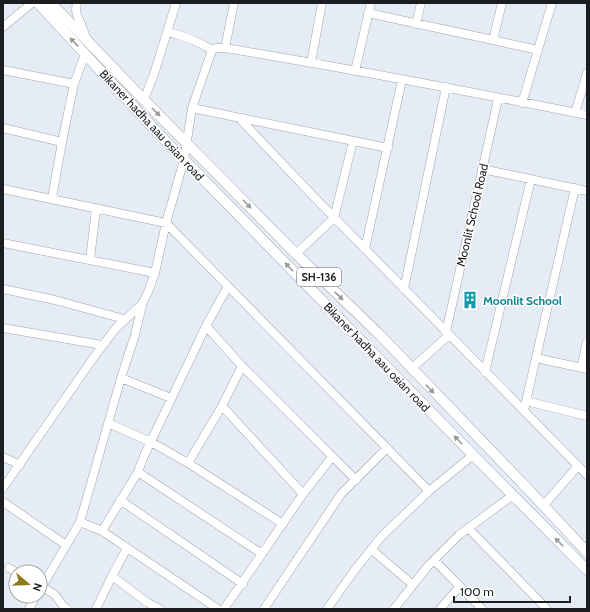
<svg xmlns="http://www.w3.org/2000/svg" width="590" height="612" viewBox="0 0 590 612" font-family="Cabin,sans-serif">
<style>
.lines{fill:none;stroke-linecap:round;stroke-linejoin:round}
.minor-casing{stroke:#9ea4ac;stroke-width:9}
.major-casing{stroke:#9ea4ac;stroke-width:11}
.minor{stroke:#fff;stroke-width:8}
.major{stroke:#fff;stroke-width:10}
.oneway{fill:#98999b}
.labels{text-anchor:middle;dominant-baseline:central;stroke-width:3;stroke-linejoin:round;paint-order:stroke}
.shield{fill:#fff;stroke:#5f6164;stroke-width:1}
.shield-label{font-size:11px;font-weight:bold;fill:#1b1d21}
.street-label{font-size:12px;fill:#1b1d21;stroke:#fff}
.culture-label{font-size:12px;font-weight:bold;fill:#0d838f;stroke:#fff;text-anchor:start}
</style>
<rect width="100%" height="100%" fill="#e6ecf5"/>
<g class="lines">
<g class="minor-casing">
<path id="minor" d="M 77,3 C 74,15 79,17 82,27 C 84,31 85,35 87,40
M 368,13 L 493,40 L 502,3
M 416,24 L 421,3
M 3,27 L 32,3
M 168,32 C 184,36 198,41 212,50
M 493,40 L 538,50
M 225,48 L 234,3
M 311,63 L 322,3
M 3,70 L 74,84
M 355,71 L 371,3
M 144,100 L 154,74 L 176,3
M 522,103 L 552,3
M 192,108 L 388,148
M 575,113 L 587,73
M 239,118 L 317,200 L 587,475
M 3,128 L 62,142
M 482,169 L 587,191
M 3,189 L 166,223 L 429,491
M 52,198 L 62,142 L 74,84 L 85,54
M 3,243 L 155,273
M 365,249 L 402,80
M 296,254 L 334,218 L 353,141
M 90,260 L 96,208
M 3,289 L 55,300 L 124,319
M 404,289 L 446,87
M 206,326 L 242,366 L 356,480
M 3,328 L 102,345
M 446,332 L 498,99
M 536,358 L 587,369
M 581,368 L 587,342
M 411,369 L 449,335
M 485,372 L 531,179
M 121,378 L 171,398
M 526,401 L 587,416
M 222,406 L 303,494
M 524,410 L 575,188
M 108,423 L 151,442 L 188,463 L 283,524
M 3,457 L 20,465
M 188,463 L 222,406 L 242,366
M 138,472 L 262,554
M 3,488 L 94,357 L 116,328 L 142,304 L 148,292 L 155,273 L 166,223 L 184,160 L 192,108 L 212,50 L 216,48 L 225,48 C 346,68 467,91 587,115
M 120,500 L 243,584
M 3,502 L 66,545
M 543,506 L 578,466
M 80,522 L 102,531 L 218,609
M 468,528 L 547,609
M 102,531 L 138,472 L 144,456 L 206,326 L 228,286
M 371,549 L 413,585
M 434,560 L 482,609
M 9,568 L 16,572
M 112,576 L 148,603 L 160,609
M 40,586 C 45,589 50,591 54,594 C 60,599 59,604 67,609
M 40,590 L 80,522 L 121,378 L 135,335 L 142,305
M 29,609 L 36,596
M 96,609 L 112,576 L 127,548
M 224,609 L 303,494 L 332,457
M 264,609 L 341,494 L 387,448
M 327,609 L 354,571 L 382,536 L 429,491 L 473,455
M 394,609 L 428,566 L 459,535 L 513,495
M 440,609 L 460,586"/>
</g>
<g class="major-casing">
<path id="major" d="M 38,3 L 157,132 L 473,455 L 587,570
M 51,3 L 144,100 L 296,254 L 380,335 L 525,486 L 587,552"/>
</g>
<use href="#minor" class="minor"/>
<use href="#major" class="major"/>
</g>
<defs><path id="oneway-solid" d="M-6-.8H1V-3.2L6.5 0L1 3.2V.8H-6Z"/></defs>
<g class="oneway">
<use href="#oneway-solid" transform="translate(74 42) rotate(-133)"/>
<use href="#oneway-solid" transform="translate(156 112) rotate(45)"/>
<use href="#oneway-solid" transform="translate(247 204) rotate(46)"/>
<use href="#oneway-solid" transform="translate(289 267) rotate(-134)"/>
<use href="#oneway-solid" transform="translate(339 296) rotate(44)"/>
<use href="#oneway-solid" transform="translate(430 389) rotate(46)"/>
<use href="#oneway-solid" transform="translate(458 440) rotate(-134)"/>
<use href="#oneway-solid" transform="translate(559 542) rotate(-135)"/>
</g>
<defs>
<g id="building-bare" transform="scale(1.38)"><path d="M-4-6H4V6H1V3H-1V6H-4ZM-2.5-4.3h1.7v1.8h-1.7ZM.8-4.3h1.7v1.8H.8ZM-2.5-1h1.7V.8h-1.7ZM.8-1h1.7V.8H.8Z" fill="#0f9aa8" stroke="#fff" stroke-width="2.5" paint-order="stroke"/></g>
</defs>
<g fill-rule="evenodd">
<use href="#building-bare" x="470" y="300"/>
</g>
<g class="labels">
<rect class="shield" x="297" y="268" width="44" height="18" rx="3"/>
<g class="shield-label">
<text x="319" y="277">SH-136</text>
</g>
<g class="street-label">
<text transform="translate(152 125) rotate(47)">Bikaner hadha aau osian road</text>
<text transform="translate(472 215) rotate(-77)">Moonlit School Road</text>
<text transform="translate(377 357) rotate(46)">Bikaner hadha aau osian road</text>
</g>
<g class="culture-label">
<text x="483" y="300">Moonlit School</text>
</g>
</g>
<rect width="590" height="612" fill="none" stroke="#1b1d21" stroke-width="8"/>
<g transform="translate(28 584) rotate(109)"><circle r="19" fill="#ffffff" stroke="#a4a5a6"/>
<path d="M0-3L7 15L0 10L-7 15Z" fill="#8f771c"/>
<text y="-6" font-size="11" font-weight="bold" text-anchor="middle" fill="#1b1d21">N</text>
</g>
<path d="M454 596v6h116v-6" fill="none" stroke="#1b1d21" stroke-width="2"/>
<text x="460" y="596" font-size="12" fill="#1b1d21" stroke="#ffffff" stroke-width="3" paint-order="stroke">100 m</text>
</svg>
